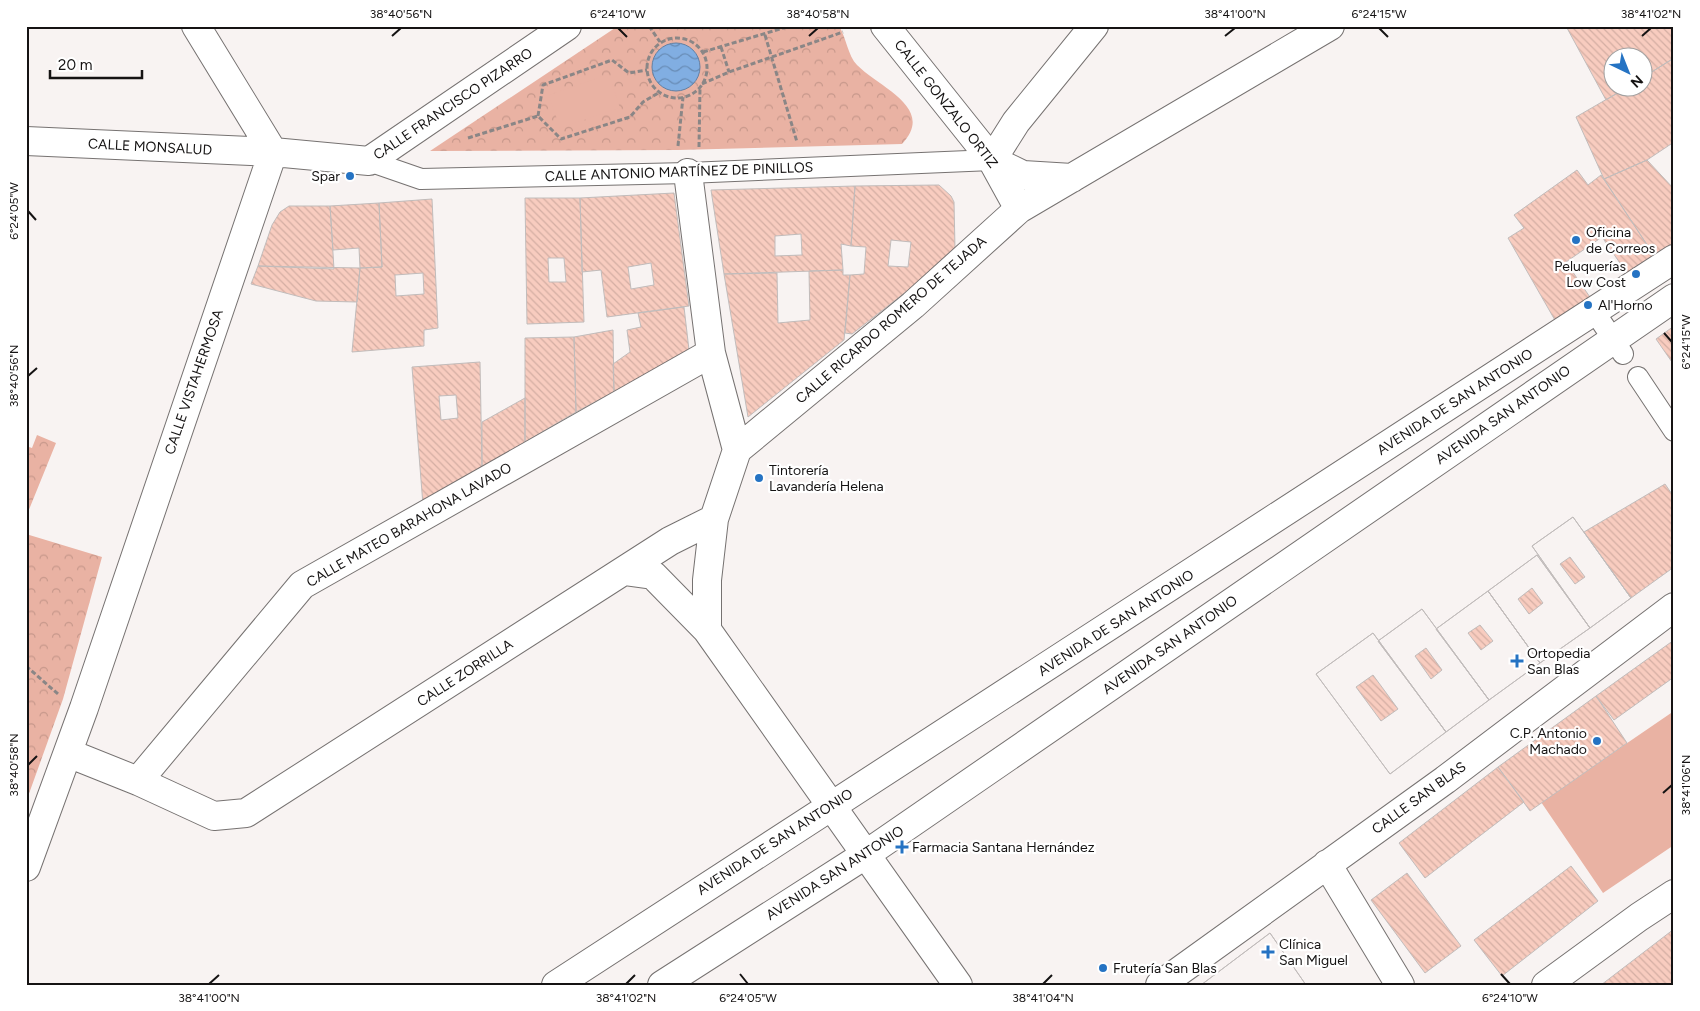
<svg xmlns="http://www.w3.org/2000/svg" width="1700" height="1011" viewBox="0 0 1700 1011" font-family="Figtree,sans-serif">
<style>
.forest{fill:url(#forest-crowns)}
.pitch{fill:#e9b2a3}
.water{fill:url(#water-waves);stroke:#6180a4}
.building{fill:url(#building-back-hatch);stroke:#c1bcbb;fill-rule:evenodd}
.lines{fill:none;stroke-linecap:round;stroke-linejoin:round}
.pedestrian-casing{stroke:#767271;stroke-width:22}
.minor-casing{stroke:#767271;stroke-width:30}
.path{stroke:#8a8686;stroke-width:3;stroke-dasharray:5 2.5;stroke-linecap:butt}
.pedestrian{stroke:#fff;stroke-width:20}
.minor{stroke:#fff;stroke-width:28}
.ticks{fill:none;stroke:#151313;stroke-width:2}
.poi-dot{fill:#2573c3;stroke:#fff;stroke-width:2}
.labels{text-anchor:middle;dominant-baseline:central;stroke-width:4.5;stroke-linejoin:round;paint-order:stroke}
.street-label{font-size:14px;fill:#151313;stroke:#fff}
.poi-label{font-size:14px;fill:#151313;stroke:#fff;text-anchor:start}
.neatline{fill:none;stroke:#151313;stroke-width:2}
.ticks-label{font-size:12px;text-anchor:middle;fill:#151313}
</style>
<defs>
<pattern id="forest-crowns" width="20" height="18" patternUnits="userSpaceOnUse" patternTransform="scale(1.25)"><rect width="20" height="18" fill="#e9b2a3"/><path d="M2 6a3 3 0 1 1 6 0M12 15a3 3 0 1 1 6 0" fill="none" stroke="#c7988b"/></pattern>
<pattern id="water-waves" width="16" height="10" patternUnits="userSpaceOnUse" patternTransform="scale(1.25)"><rect width="16" height="10" fill="#81aee2"/><path d="M0 5q4-4 8 0t8 0" fill="none" stroke="#688cb6"/></pattern>
<pattern id="building-back-hatch" width="6" height="6" patternUnits="userSpaceOnUse" patternTransform="scale(1.25)"><rect width="6" height="6" fill="#f8ccbf"/><path d="M-1 5l2 2M0 0l6 6M5-1l2 2" fill="none" stroke="#d4aea3"/></pattern>
</defs>
<rect width="100%" height="100%" fill="#f8f3f2"/>
<path class="forest" d="M 618,26 L 839,26 C 846,37 848,56 857,65 C 880,88 936,108 902,144 L 678,150 L 430,151 Z
M 37,435 L 56,443 L 26,517 L 26,446 L 32,448 Z
M 26,534 L 102,557 L 63,699 L 26,802 Z"/>
<path class="pitch" d="M 609,74 L 620,108 L 560,128 L 549,95 Z
M 1674,711 L 1674,845 L 1603,893 L 1541,802 Z"/>
<path class="water" d="M652 67a24 24 0 1 1 48 0a24 24 0 1 1-48 0Z"/>
<path class="building" d="M 1571,26 L 1674,26 L 1674,58 L 1642,78 L 1642,58 L 1612,58 L 1612,88 L 1626,88 L 1606,100 L 1567,28 Z
M 1674,58 L 1674,142 L 1647,160 L 1604,179 L 1576,117 L 1626,88 L 1642,88 L 1642,78 Z
M 1647,160 L 1674,189 L 1674,255 L 1657,260 L 1604,179 Z
M 1577,170 L 1588,185 L 1601,175 L 1657,260 L 1633,282 L 1602,237 L 1566,262 L 1596,306 L 1556,322 L 1508,238 L 1524,228 L 1514,215 Z
M 939,185 L 951,196 L 954,202 L 955,249 L 943,263 L 852,334 L 845,333 L 850,275 L 864,274 L 866,247 L 851,246 L 855,186 ZM 891,240 L 911,242 L 908,267 L 888,266 Z
M 855,186 L 851,246 L 841,244 L 843,270 L 724,274 L 711,190 ZM 801,234 L 802,255 L 775,256 L 775,236 Z
M 674,193 L 689,306 L 607,317 L 601,270 L 582,272 L 580,198 ZM 651,263 L 654,285 L 631,289 L 628,267 Z
M 525,198 L 580,198 L 584,322 L 527,324 ZM 548,258 L 564,258 L 566,282 L 549,282 Z
M 432,199 L 438,328 L 424,330 L 424,346 L 352,352 L 360,268 L 382,267 L 379,203 ZM 423,273 L 424,294 L 396,296 L 395,275 Z
M 379,203 L 382,267 L 360,268 L 359,248 L 333,250 L 330,206 Z
M 289,206 L 330,206 L 334,269 L 258,266 L 272,225 L 280,212 Z
M 258,266 L 360,268 L 357,302 L 316,301 L 251,284 Z
M 843,270 L 843,275 L 850,275 L 844,340 L 748,417 L 724,274 L 777,273 L 778,323 L 810,320 L 809,271 Z
M 684,307 L 689,350 L 614,392 L 613,364 L 630,352 L 627,330 L 641,327 L 638,313 Z
M 1674,326 L 1674,365 L 1656,339 Z
M 613,330 L 614,392 L 576,412 L 574,337 Z
M 574,337 L 576,412 L 525,442 L 525,338 Z
M 480,362 L 482,468 L 423,505 L 412,367 ZM 456,395 L 458,418 L 441,420 L 439,396 Z
M 525,398 L 525,442 L 482,468 L 482,422 Z
M 1665,484 L 1674,497 L 1674,567 L 1631,598 L 1584,532 Z
M 1573,517 L 1631,598 L 1590,628 L 1532,546 ZM 1570,557 L 1585,577 L 1575,584 L 1560,564 Z
M 1573,517 L 1631,598 L 1590,628 L 1532,546 Z
M 1537,555 L 1590,628 L 1540,663 L 1488,591 ZM 1532,588 L 1543,603 L 1529,614 L 1518,599 Z
M 1537,555 L 1590,628 L 1540,663 L 1488,591 Z
M 1488,591 L 1540,663 L 1489,700 L 1436,629 ZM 1480,625 L 1493,641 L 1481,650 L 1468,633 Z
M 1488,591 L 1540,663 L 1489,700 L 1436,629 Z
M 1422,609 L 1489,700 L 1446,732 L 1378,641 ZM 1426,648 L 1442,670 L 1431,679 L 1415,656 Z
M 1422,609 L 1489,700 L 1446,732 L 1378,641 Z
M 1373,633 L 1446,732 L 1390,774 L 1316,674 ZM 1373,675 L 1398,709 L 1381,721 L 1356,687 Z
M 1373,633 L 1446,732 L 1390,774 L 1316,674 Z
M 1674,640 L 1674,677 L 1614,720 L 1596,696 Z
M 1596,696 L 1627,743 L 1530,811 L 1498,767 Z
M 1498,767 L 1524,802 L 1425,878 L 1399,843 Z
M 1571,866 L 1598,901 L 1502,976 L 1474,940 Z
M 1407,873 L 1461,946 L 1425,973 L 1371,900 Z
M 1674,929 L 1674,985 L 1601,985 Z
M 1270,933 L 1306,985 L 1201,985 Z
M 1270,933 L 1306,985 L 1201,985 Z"/>
<g class="lines">
<g class="pedestrian-casing">
<path id="pedestrian" d="M 369,161 L 421,179 L 688,173 L 992,160
M 1594,311 L 1623,354
M 1638,377 L 1674,431"/>
</g>
<g class="minor-casing">
<path id="minor" d="M 885,26 L 992,160 L 1019,209
M 26,141 L 273,152 L 369,161 L 567,26
M 688,173 L 711,353 L 737,450 L 714,519 L 707,580 L 707,630 L 958,985
M 1072,178 L 1023,175 L 992,160 L 1016,122 L 1094,26
M 737,450 L 913,305 L 1019,209 L 1330,26
M 624,571 L 653,575 L 707,630
M 68,753 L 138,781 L 214,816 L 246,813 L 670,541 L 714,519
M 138,781 L 302,585 L 711,353
M 1327,864 L 1400,985
M 26,867 L 84,708 L 273,152 L 196,26
M 556,985 L 1674,259
M 662,985 L 865,855 L 1674,298
M 1160,985 L 1445,780 L 1674,607
M 1546,985 L 1639,917 L 1674,894"/>
</g>
<path class="path" d="M 649,26 L 660,42
M 765,35 L 797,142
M647 68a30 30 0 1 1 60 0a30 30 0 1 1-60 0Z
M 721,47 L 729,72
M 703,52 L 790,26
M 702,84 L 729,72 L 843,32
M 538,116 L 543,85 L 612,60 L 629,73 L 647,70
M 468,138 L 538,116 L 561,139 L 630,117 L 643,102 L 660,92
M 678,146 L 683,97
M 699,147 L 700,88
M 26,666 L 58,694"/>
<use href="#pedestrian" class="pedestrian"/>
<use href="#minor" class="minor"/>
</g>
<path class="ticks" d="M 618,28 L 627,37M 1379,28 L 1388,37M 392,36 L 401,28M 809,36 L 818,28M 1225,36 L 1235,28M 1642,36 L 1651,28M 28,211 L 36,220M 1664,333 L 1672,342M 28,376 L 37,368M 28,765 L 37,756M 1663,793 L 1672,785M 740,974 L 748,984M 1501,974 L 1510,984M 209,984 L 219,975M 626,984 L 635,975M 1043,984 L 1052,975"/>
<g class="poi-dot">
<circle cx="350" cy="176" r="5"/>
<circle cx="1576" cy="240" r="5"/>
<circle cx="1636" cy="274" r="5"/>
<circle cx="1588" cy="305" r="5"/>
<circle cx="759" cy="478" r="5"/>
<path d="M1514.5 653.5h5v5h5v5h-5v5h-5v-5h-5v-5h5z"/>
<circle cx="1597" cy="741" r="5"/>
<path d="M899.5 839.5h5v5h5v5h-5v5h-5v-5h-5v-5h5z"/>
<path d="M1265.5 944.5h5v5h5v5h-5v5h-5v-5h-5v-5h5z"/>
<circle cx="1103" cy="968" r="5"/>
</g>
<g class="labels">
<g class="street-label">
<text transform="translate(453 104) rotate(-34)">CALLE FRANCISCO PIZARRO</text>
<text transform="translate(946 104) rotate(52)">CALLE GONZALO ORTIZ</text>
<text transform="translate(150 147) rotate(3)">CALLE MONSALUD</text>
<text transform="translate(679 172) rotate(-2)">CALLE ANTONIO MARTÍNEZ DE PINILLOS</text>
<text transform="translate(891 320) rotate(-41)">CALLE RICARDO ROMERO DE TEJADA</text>
<text transform="translate(194 382) rotate(-71)">CALLE VISTAHERMOSA</text>
<text transform="translate(1455 402) rotate(-33)">AVENIDA DE SAN ANTONIO</text>
<text transform="translate(1503 415) rotate(-35)">AVENIDA SAN ANTONIO</text>
<text transform="translate(409 525) rotate(-30)">CALLE MATEO BARAHONA LAVADO</text>
<text transform="translate(1116 623) rotate(-33)">AVENIDA DE SAN ANTONIO</text>
<text transform="translate(1170 645) rotate(-35)">AVENIDA SAN ANTONIO</text>
<text transform="translate(465 673) rotate(-33)">CALLE ZORRILLA</text>
<text transform="translate(1419 798) rotate(-36)">CALLE SAN BLAS</text>
<text transform="translate(775 842) rotate(-33)">AVENIDA DE SAN ANTONIO</text>
<text transform="translate(835 873) rotate(-33)">AVENIDA SAN ANTONIO</text>
</g>
<g class="poi-label">
<text x="340" y="176" text-anchor="end">Spar</text>
<text x="1586" y="232">Oficina<tspan x="1586" dy="16">de Correos</tspan></text>
<text x="1626" y="266" text-anchor="end">Peluquerías<tspan x="1626" dy="16">Low Cost</tspan></text>
<text x="1598" y="305">Al'Horno</text>
<text x="769" y="470">Tintorería<tspan x="769" dy="16">Lavandería Helena</tspan></text>
<text x="1527" y="653">Ortopedia<tspan x="1527" dy="16">San Blas</tspan></text>
<text x="1587" y="733" text-anchor="end">C.P. Antonio<tspan x="1587" dy="16">Machado</tspan></text>
<text x="912" y="847">Farmacia Santana Hernández</text>
<text x="1279" y="944">Clínica<tspan x="1279" dy="16">San Miguel</tspan></text>
<text x="1113" y="968">Frutería San Blas</text>
</g>
</g>
<rect width="1700" height="1011" fill="none" stroke="#ffffff" stroke-width="55"/>
<g transform="translate(1628 72) rotate(137)"><circle r="24" fill="#ffffff" stroke="#a1a1a1"/>
<path d="M0-4L9 19L0 12L-9 19Z" fill="#2573c3"/>
<text y="-8" font-size="14" font-weight="bold" text-anchor="middle" fill="#151313">N</text>
</g>
<path d="M50 70v8h92v-8" fill="none" stroke="#151313" stroke-width="2.5"/>
<text x="58" y="70" font-size="15" fill="#151313" stroke="#ffffff" stroke-width="4" paint-order="stroke">20 m</text>
<rect x="28" y="28" width="1644" height="956" class="neatline"/>
<g class="ticks-label">
<text x="401" y="18">38°40'56"N</text>
<text x="618" y="18">6°24'10"W</text>
<text x="818" y="18">38°40'58"N</text>
<text x="1235" y="18">38°41'00"N</text>
<text x="1379" y="18">6°24'15"W</text>
<text x="1651" y="18">38°41'02"N</text>
<text transform="translate(14 211) rotate(-90)" y="4">6°24'05"W</text>
<text transform="translate(1686 342) rotate(-90)" y="4">6°24'15"W</text>
<text transform="translate(14 376) rotate(-90)" y="4">38°40'56"N</text>
<text transform="translate(14 765) rotate(-90)" y="4">38°40'58"N</text>
<text transform="translate(1686 785) rotate(-90)" y="4">38°41'06"N</text>
<text x="209" y="1002">38°41'00"N</text>
<text x="626" y="1002">38°41'02"N</text>
<text x="748" y="1002">6°24'05"W</text>
<text x="1043" y="1002">38°41'04"N</text>
<text x="1510" y="1002">6°24'10"W</text>
</g>
</svg>
